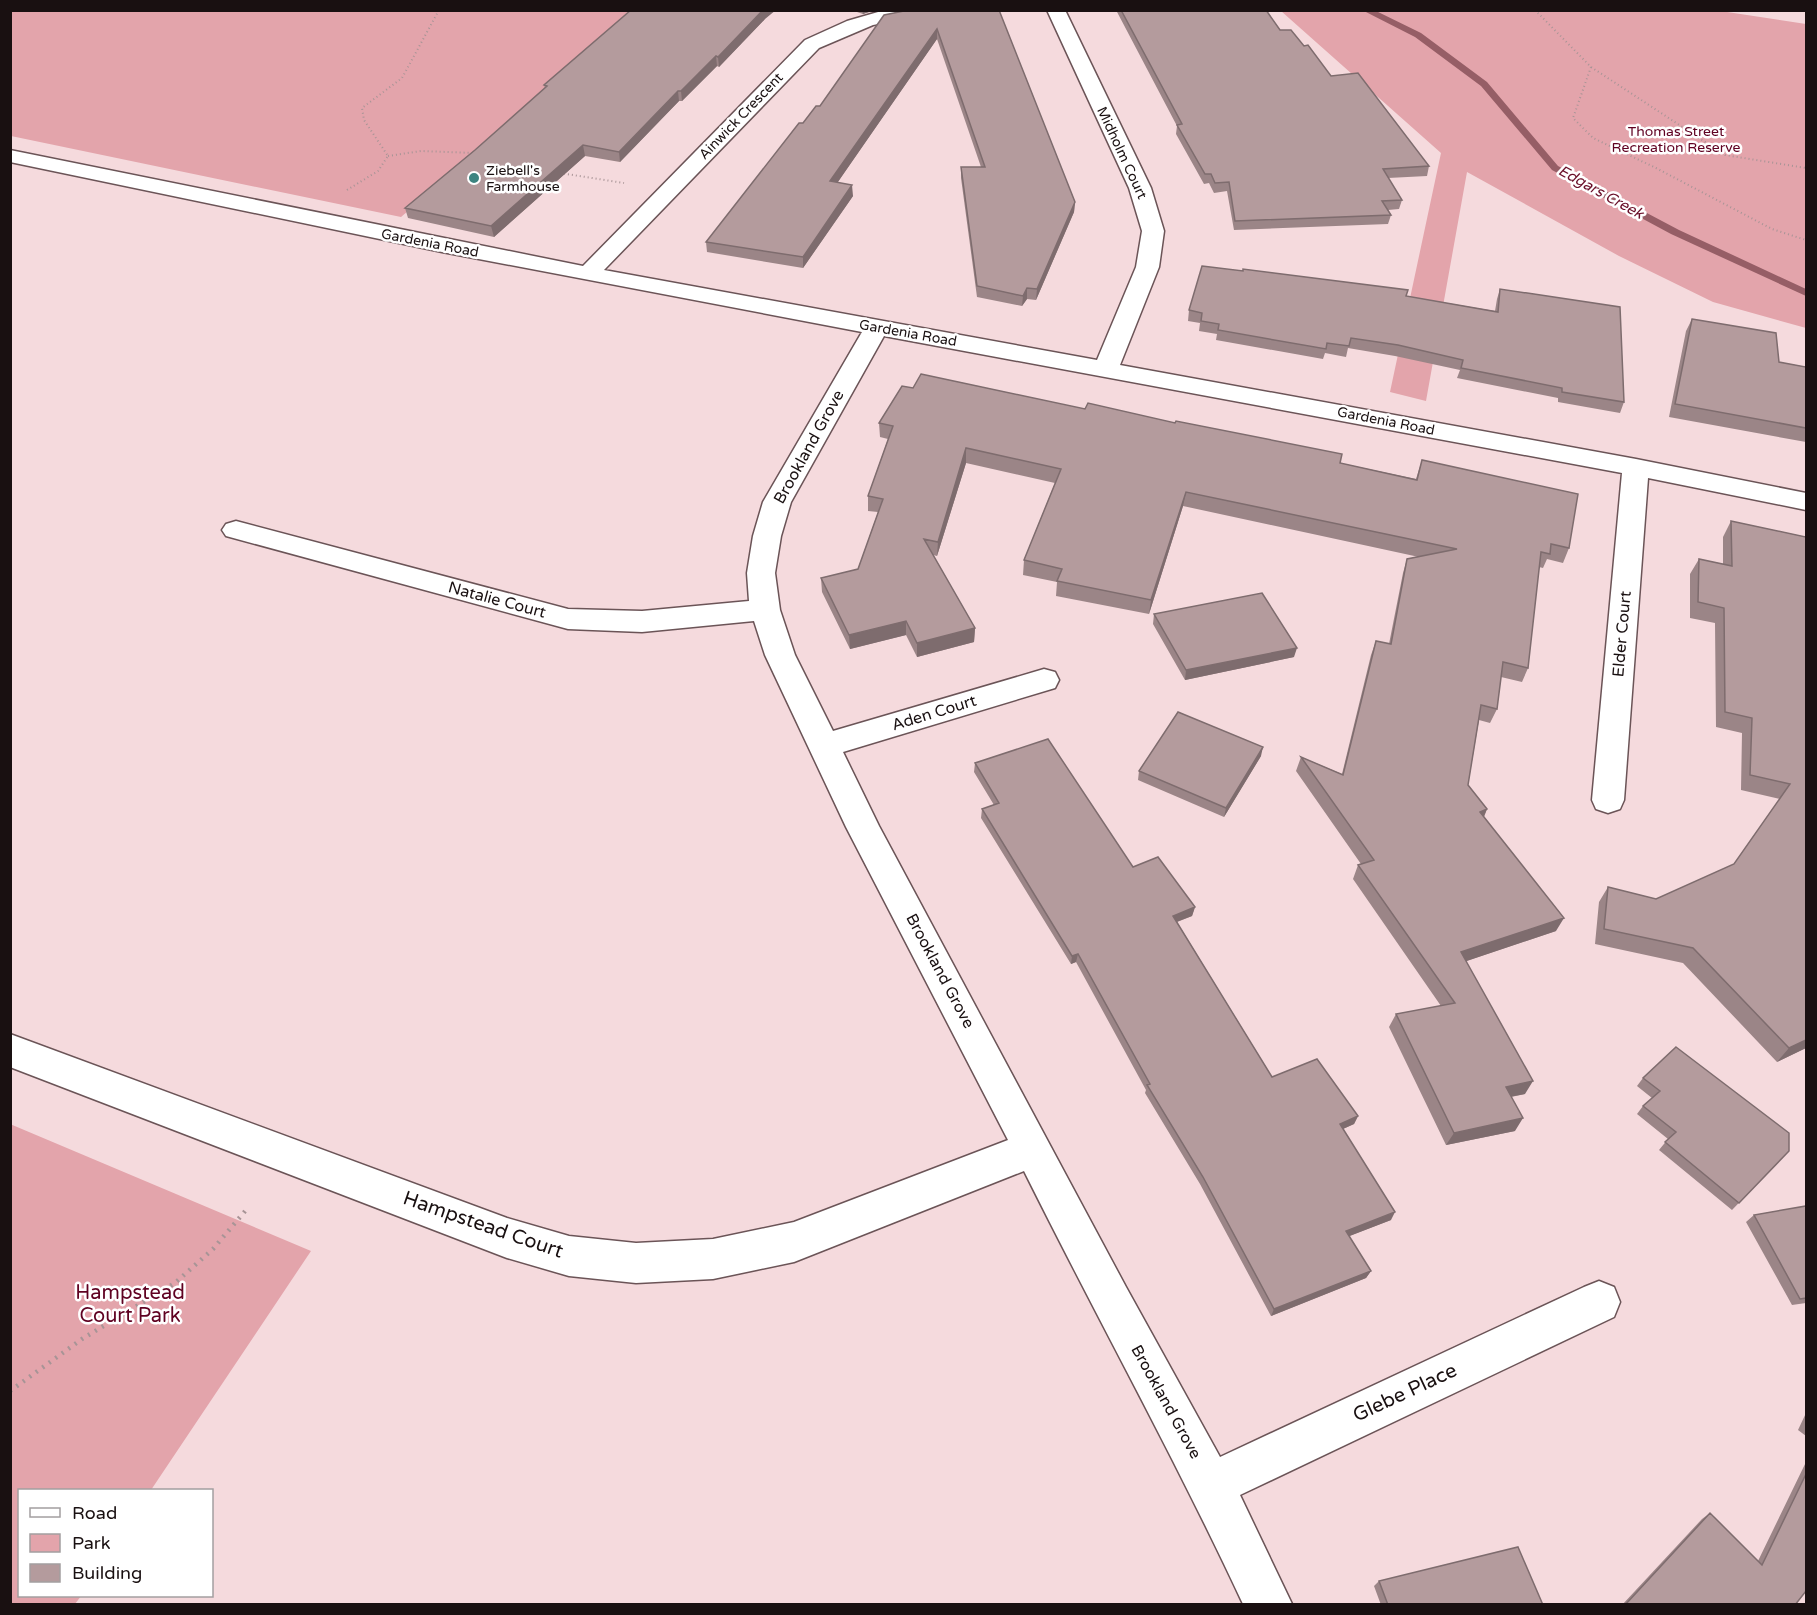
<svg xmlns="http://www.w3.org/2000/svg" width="1817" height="1615" viewBox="0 0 1817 1615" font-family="'Varela Round',sans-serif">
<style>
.green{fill:#e3a4ab}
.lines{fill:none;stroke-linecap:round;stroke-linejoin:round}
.stream{fill:#965e66;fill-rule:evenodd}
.minor-casing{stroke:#6b5457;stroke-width:3}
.path-far1{stroke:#a89496;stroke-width:2;stroke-dasharray:1 3;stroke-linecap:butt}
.path{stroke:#a89496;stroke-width:4.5;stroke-dasharray:2 6;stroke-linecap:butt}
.minor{fill:#fff;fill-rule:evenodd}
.wall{fill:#9b8587}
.shaded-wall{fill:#7e6c6e}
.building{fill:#b49b9d;stroke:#7e6c6e;stroke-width:1.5}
.poi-dot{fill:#3c8480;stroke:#fff;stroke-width:2}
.labels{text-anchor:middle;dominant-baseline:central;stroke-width:5;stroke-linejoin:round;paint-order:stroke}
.far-street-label{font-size:14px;fill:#191011;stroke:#fff}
.far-park-label{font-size:14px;fill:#5f0121;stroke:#fff}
.far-poi-label{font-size:14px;fill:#191011;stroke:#fff;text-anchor:start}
.far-water-label{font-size:15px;font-style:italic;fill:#6a0f29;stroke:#fff}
.street-label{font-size:16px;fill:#191011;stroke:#fff}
.near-street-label{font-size:20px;fill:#191011;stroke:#fff}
.near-park-label{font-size:20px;fill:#5f0121;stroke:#fff}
</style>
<rect width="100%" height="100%" fill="#f5dadd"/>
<path class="green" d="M 1714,10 L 1806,24 L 1806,328 L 1713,302 L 1619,256 L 1467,172 L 1426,401 L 1390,392 L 1441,153 L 1281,11 Z
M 10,11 L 641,11 L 401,217 L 11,136 Z
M 10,1124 L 311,1251 L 151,1490 L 20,1490 L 20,1596 L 81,1596 L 75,1604 L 11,1604 Z"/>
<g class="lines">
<path class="stream" d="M 1362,10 L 1374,10 L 1421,33 L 1487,82 L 1558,166 L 1679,230 L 1806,289 L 1806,296 L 1671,234 L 1552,170 L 1481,86 L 1415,37 Z"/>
<g class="minor-casing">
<path id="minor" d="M 885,10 L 934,10 L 925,15 L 873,25 L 819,48 L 604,270 L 1097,360 L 1136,267 L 1142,231 L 1129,188 L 1047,10 L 1065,10 L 1151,188 L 1164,231 L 1159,267 L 1120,365 L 1636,459 L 1806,493 L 1806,510 L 1648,478 L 1624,800 L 1620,809 L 1608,813 L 1596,809 L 1592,800 L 1622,473 L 884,336 L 791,502 L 781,536 L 775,573 L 780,610 L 795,655 L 833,731 L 1044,669 L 1055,672 L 1059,680 L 1055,688 L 843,752 L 879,826 L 1126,1287 L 1220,1457 L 1584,1287 L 1599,1281 L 1614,1287 L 1620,1302 L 1614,1317 L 1240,1495 L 1292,1604 L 1243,1604 C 1175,1458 1096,1316 1024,1171 L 794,1262 L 713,1279 L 636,1283 L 569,1276 L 507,1258 L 10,1067 L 10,1034 L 507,1218 L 569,1236 L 636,1243 L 713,1239 L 794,1222 L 1008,1140 L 846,827 L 765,655 L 754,621 L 642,632 L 568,629 L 226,536 L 222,530 L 226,524 L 236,521 L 568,609 L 642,611 L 749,601 L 747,573 L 753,536 L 763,502 L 862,332 L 442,252 L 10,162 L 10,150 L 583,266 L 805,40 L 847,21 Z"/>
</g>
<path class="path-far1" d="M 1535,10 L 1591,67 L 1725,155 L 1806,168
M 1591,67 L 1573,118 L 1593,138 L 1656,168 L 1772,229 L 1806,240
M 388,156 L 421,151 L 474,153
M 560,173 L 624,183
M 347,190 L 378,171 L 388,156 L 364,120 L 362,108 L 402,78 L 439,10"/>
<path class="path" d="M 10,1391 L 82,1339 L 175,1283 L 213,1249 L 246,1210"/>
<use href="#minor" class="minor"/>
</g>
<path class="wall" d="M 851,10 L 875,10 L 863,14 Z
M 909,10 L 999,10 L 1075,202 L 1074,212 L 1036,300 L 1027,299 L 1022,306 L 977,297 L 961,178 L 961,167 L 981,167 L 937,39 L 837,183 L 853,196 L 803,268 L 707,252 L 706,242 L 803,123 L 820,106 Z
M 1116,10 L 1266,10 L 1280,30 L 1304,46 L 1331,76 L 1429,166 L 1427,176 L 1388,178 L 1402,200 L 1399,209 L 1388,210 L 1391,215 L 1388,224 L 1234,230 L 1227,191 L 1214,193 L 1209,183 L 1204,184 L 1176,134 L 1177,126 Z
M 765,19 L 719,67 L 717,66 L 682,101 L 679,101 L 620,162 L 585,156 L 494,237 L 408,218 L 405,208 L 475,150 L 545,88 L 544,85 Z
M 1243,269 L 1495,311 L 1497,299 L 1500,289 L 1624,402 L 1620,413 L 1558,402 L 1558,398 L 1457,378 L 1460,370 L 1395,356 L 1348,348 L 1346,357 L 1325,353 L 1323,359 L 1216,340 L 1217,334 L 1199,331 L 1200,323 L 1188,321 L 1189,310 L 1243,271 Z
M 1692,319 L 1779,362 L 1806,367 L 1806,442 L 1669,417 L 1686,331 Z
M 879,423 L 1340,463 L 1416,479 L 1422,460 L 1569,548 L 1563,563 L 1547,559 L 1543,568 L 1539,567 L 1528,668 L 1522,682 L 1501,677 L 1497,709 L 1490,723 L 1479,720 L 1468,785 L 1487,809 L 1484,817 L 1556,931 L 1466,961 L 1525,1094 L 1511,1097 L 1515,1131 L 1446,1145 L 1389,1027 L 1396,1014 L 1441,1006 L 1353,879 L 1358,865 L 1361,864 L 1296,771 L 1301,757 L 1342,774 L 1371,655 L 1376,641 L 1389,644 L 1403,573 L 1407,559 L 1419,557 L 1183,506 L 1149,614 L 1056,596 L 1057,582 L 1023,575 L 1024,560 L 1055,483 L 966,463 L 937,556 L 933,555 L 975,628 L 974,642 L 917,657 L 906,635 L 850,649 L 822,592 L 821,578 L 858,569 L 878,512 L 868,511 L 868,496 L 888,439 L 880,437 Z
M 1731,521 L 1806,537 L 1806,1048 L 1777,1062 L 1683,963 L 1595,944 L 1599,902 L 1608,887 L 1656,899 L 1734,864 L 1780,799 L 1741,790 L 1742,733 L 1716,727 L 1715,623 L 1690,618 L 1690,574 L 1699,559 L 1723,564 L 1723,537 Z
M 1154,614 L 1294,657 L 1185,680 L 1153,624 Z
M 1261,756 L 1224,817 L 1138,780 L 1139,771 Z
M 975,763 L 1195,907 L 1192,916 L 1177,922 L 1272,1077 L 1358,1116 L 1354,1124 L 1343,1129 L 1391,1220 L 1349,1236 L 1371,1271 L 1366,1278 L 1271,1316 L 1200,1184 L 1145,1093 L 1146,1090 L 1076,962 L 1071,964 L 981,818 L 982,809 L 994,805 L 974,772 Z
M 1643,1078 L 1789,1151 L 1732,1210 L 1659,1150 L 1668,1139 L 1637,1114 L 1643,1106 L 1652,1098 L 1637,1086 Z
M 1806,1206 L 1806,1303 L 1792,1305 L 1746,1222 L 1754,1215 Z
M 1806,1413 L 1806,1436 L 1798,1430 Z
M 1806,1462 L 1806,1591 L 1795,1605 L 1622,1605 L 1702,1519 L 1710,1513 L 1758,1561 Z
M 1379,1581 L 1543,1605 L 1381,1605 L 1374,1586 Z"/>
<path class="shaded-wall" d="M 763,10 L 776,10 L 765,19 L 719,67 L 718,57 Z
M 862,10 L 875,10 L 863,14 Z
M 937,29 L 937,39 L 831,192 L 830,181 Z
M 716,56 L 717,66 L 682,101 L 681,91 Z
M 678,91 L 679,101 L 620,162 L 619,152 Z
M 583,145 L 585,156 L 494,237 L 491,226 Z
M 852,185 L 853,196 L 803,268 L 803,257 Z
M 1075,202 L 1074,212 L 1036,300 L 1037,289 Z
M 1027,288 L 1027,299 L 1022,306 L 1023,296 Z
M 966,448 L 966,463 L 937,556 L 938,542 Z
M 1186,492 L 1183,506 L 1149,614 L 1151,600 Z
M 906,621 L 906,635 L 850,649 L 849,635 Z
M 975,628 L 974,642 L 917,657 L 917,643 Z
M 1297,648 L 1294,657 L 1185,680 L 1186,670 Z
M 1263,747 L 1261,756 L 1224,817 L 1226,808 Z
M 1487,809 L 1481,823 L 1480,812 Z
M 1195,907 L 1192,916 L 1171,924 L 1173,916 Z
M 1564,918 L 1556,931 L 1455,965 L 1461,952 Z
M 1078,954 L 1076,962 L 1071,964 L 1072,956 Z
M 1806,1040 L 1806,1048 L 1777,1062 L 1789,1048 Z
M 1533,1081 L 1525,1094 L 1498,1099 L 1506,1087 Z
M 1358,1116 L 1354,1124 L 1336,1132 L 1340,1124 Z
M 1523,1118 L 1515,1131 L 1446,1145 L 1454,1133 Z
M 1395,1212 L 1391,1220 L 1342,1239 L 1346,1231 Z
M 1371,1271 L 1366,1278 L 1271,1316 L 1274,1309 Z"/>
<path class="building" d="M 631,10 L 763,10 L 718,57 L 716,56 L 681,91 L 678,91 L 619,152 L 583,145 L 491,226 L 405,208 L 475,150 L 547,86 L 544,85 Z
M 909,10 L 999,10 L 1075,202 L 1037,289 L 1027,288 L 1023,296 L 977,286 L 961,167 L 985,167 L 937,29 L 830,181 L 852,185 L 803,257 L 706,242 L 799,123 L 803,123 L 816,106 L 820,106 L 884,15 Z
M 1121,10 L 1266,10 L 1280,30 L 1291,30 L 1304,46 L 1308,45 L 1331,76 L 1358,73 L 1429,166 L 1383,169 L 1402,200 L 1382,201 L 1391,215 L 1235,221 L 1229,182 L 1215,183 L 1211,174 L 1205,174 L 1177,125 L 1182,124 Z
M 1202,266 L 1243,271 L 1243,269 L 1408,290 L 1406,296 L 1498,312 L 1500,289 L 1620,307 L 1624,402 L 1562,392 L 1562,388 L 1461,368 L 1463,360 L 1398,345 L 1351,338 L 1349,346 L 1327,343 L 1326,349 L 1218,330 L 1219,324 L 1201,321 L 1202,313 L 1189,310 Z
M 1692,319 L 1776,333 L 1779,362 L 1806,367 L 1806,428 L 1675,404 Z
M 921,374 L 1085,409 L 1088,403 L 1175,423 L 1176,421 L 1342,454 L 1340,463 L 1417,480 L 1422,460 L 1578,494 L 1569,548 L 1551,544 L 1550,554 L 1541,552 L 1528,668 L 1503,662 L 1497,709 L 1481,705 L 1468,785 L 1487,809 L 1480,812 L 1564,918 L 1461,952 L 1533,1081 L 1506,1087 L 1523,1118 L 1454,1133 L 1396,1014 L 1455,1003 L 1358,865 L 1374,860 L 1301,757 L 1343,775 L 1376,641 L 1391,644 L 1407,559 L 1457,549 L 1186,492 L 1151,600 L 1057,581 L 1062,569 L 1024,560 L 1061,469 L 966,448 L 938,542 L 924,539 L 975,628 L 917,643 L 906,621 L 849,635 L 821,578 L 858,569 L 883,499 L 868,496 L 893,426 L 879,423 L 902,386 L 913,388 Z
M 1731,521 L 1806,537 L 1806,1040 L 1789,1048 L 1693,948 L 1604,929 L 1608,887 L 1656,899 L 1734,864 L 1790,784 L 1750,775 L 1752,718 L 1725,712 L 1724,608 L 1698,602 L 1699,559 L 1732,566 Z
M 1262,593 L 1297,648 L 1186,670 L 1154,614 Z
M 1178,712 L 1263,747 L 1226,808 L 1139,771 Z
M 1048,739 L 1133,867 L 1158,857 L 1195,907 L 1173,916 L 1272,1077 L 1317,1059 L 1358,1116 L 1340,1124 L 1395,1212 L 1346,1231 L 1371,1271 L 1274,1309 L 1203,1177 L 1147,1085 L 1150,1084 L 1078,954 L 1072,956 L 982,809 L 999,803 L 975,763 Z
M 1676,1047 L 1789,1133 L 1789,1151 L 1739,1203 L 1665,1142 L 1676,1132 L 1643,1106 L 1660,1091 L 1643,1078 Z
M 1806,1206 L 1806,1298 L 1800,1299 L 1754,1215 Z
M 1806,1474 L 1806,1591 L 1795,1605 L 1625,1605 L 1710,1513 L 1762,1565 Z
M 1518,1547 L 1543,1605 L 1388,1605 L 1379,1581 Z"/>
<circle class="poi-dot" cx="474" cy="178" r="6"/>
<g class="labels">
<g class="far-street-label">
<text transform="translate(741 116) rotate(-46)">Ainwick Crescent</text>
<text transform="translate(1122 153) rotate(65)">Midholm Court</text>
<text transform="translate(430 243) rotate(11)">Gardenia Road</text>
<text transform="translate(908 333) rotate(10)">Gardenia Road</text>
<text transform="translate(1386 421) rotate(11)">Gardenia Road</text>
</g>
<g class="far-park-label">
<text x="1676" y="131">Thomas Street<tspan x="1676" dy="16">Recreation Reserve</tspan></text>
</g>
<g class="far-poi-label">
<text x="486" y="170">Ziebell's<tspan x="486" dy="16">Farmhouse</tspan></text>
</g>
<g class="far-water-label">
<text transform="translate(1601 192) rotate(29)">Edgars Creek</text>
</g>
<g class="street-label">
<text transform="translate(809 447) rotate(-61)">Brookland Grove</text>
<text transform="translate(497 600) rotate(15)">Natalie Court</text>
<text transform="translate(1622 634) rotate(-85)">Elder Court</text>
<text transform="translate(934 713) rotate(-17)">Aden Court</text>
<text transform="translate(940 971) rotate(62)">Brookland Grove</text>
<text transform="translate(1166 1402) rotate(61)">Brookland Grove</text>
</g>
<g class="near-street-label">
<text transform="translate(483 1225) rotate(19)">Hampstead Court</text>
<text transform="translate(1405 1393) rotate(-25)">Glebe Place</text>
</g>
<g class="near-park-label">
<text x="130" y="1293">Hampstead<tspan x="130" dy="23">Court Park</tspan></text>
</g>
</g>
<rect width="1817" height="1615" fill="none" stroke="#191011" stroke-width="24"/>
<rect x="18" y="1489" width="195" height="108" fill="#ffffff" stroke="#a39fa0" stroke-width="1.5"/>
<rect x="30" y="1508" width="30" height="9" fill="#ffffff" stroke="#a39fa0" stroke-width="1.5"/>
<text x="72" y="1519" font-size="18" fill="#191011">Road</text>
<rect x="30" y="1534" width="30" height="18" fill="#e3a4ab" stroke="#a39fa0" stroke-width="1.5"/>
<text x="72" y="1549" font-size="18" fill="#191011">Park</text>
<rect x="30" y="1564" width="30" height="18" fill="#b49b9d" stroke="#a39fa0" stroke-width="1.5"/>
<text x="72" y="1579" font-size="18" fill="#191011">Building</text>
</svg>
